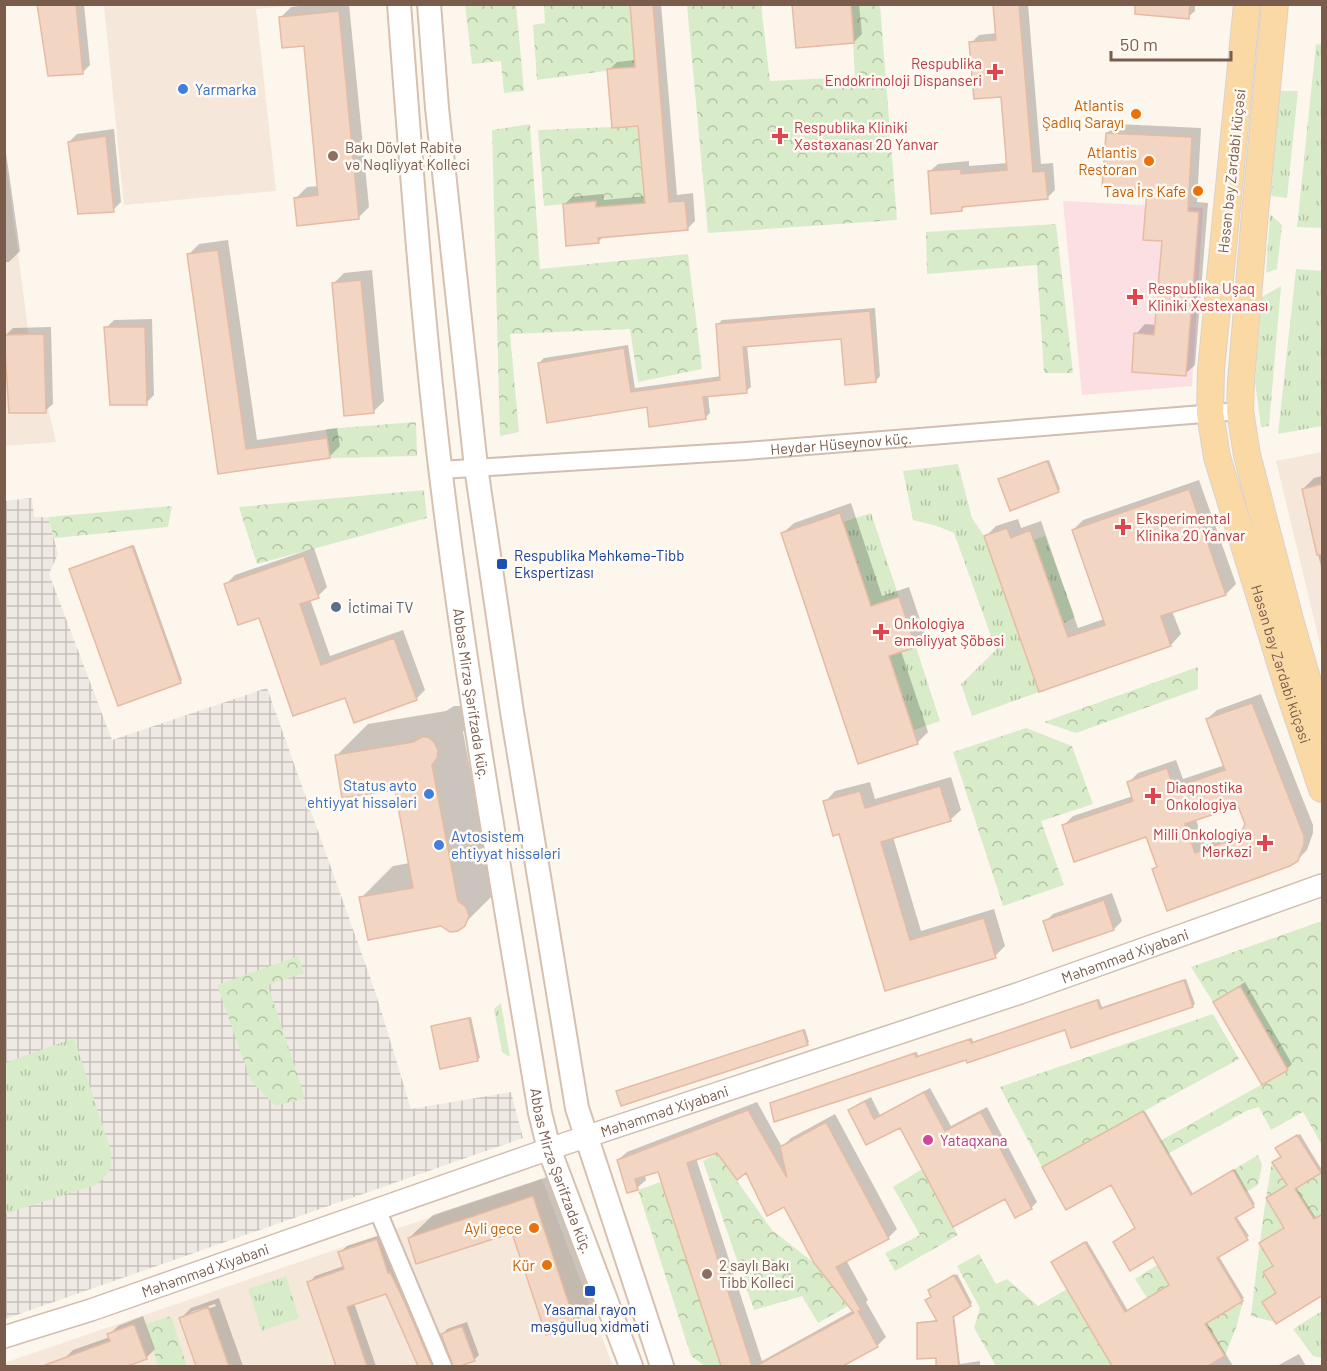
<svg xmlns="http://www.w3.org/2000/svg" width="1327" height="1371" viewBox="0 0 1327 1371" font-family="Barlow,sans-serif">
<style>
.residential{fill:#f5e8da}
.industrial{fill:url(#industrial-grid)}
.medical{fill:#fbdfe3}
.grass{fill:url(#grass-tufts)}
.forest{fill:url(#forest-crowns)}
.shadow{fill:#0003;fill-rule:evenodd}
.building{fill:#f3d5c3;stroke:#e6bba3;stroke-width:1.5;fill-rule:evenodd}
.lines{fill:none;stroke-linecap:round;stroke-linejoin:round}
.minor-casing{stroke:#d1beb0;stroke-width:20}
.tertiary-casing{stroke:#d1beb0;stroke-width:24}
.secondary-casing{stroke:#d6c0b0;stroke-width:26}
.primary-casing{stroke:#dad1cd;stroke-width:28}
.minor{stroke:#fff;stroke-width:16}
.tertiary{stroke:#fff;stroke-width:21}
.secondary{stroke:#fff;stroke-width:22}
.primary{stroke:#fbd9a5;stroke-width:26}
.health-dot{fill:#e0444e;stroke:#fffaf3;stroke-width:2}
.shop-dot{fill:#3f7fe0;stroke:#fffaf3;stroke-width:2}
.food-dot{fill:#e8710a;stroke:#fffaf3;stroke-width:2}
.education-dot{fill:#8d6e63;stroke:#fffaf3;stroke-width:2}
.transit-dot{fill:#1a4fb4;stroke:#fffaf3;stroke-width:2}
.service-dot{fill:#5c6f8a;stroke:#fffaf3;stroke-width:2}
.hotel-dot{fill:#d1479c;stroke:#fffaf3;stroke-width:2}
.labels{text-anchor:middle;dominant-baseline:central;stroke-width:5;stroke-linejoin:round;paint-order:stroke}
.health-label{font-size:15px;fill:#be3a42;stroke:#fffaf3;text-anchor:start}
.shop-label{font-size:15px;fill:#366cbe;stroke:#fffaf3;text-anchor:start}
.food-label{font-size:15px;fill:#c56008;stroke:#fffaf3;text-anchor:end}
.education-label{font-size:15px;fill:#785e54;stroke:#fffaf3;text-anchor:start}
.street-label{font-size:15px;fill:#7a5c4d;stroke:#fffaf3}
.transit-label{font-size:15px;fill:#164399;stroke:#fffaf3;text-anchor:start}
.service-label{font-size:15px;fill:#4e5e75;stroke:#fffaf3;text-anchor:start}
.hotel-label{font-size:15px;fill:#b23c85;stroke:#fffaf3;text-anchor:start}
</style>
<defs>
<pattern id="industrial-grid" width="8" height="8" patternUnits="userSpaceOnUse" patternTransform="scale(1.5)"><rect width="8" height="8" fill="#efe9e4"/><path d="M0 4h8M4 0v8" fill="none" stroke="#c7c0bb"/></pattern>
<pattern id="grass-tufts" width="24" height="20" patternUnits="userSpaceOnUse" patternTransform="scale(1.5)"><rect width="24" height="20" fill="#d8ecc9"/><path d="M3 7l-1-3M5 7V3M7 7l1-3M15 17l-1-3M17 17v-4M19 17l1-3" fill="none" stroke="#b4c2a5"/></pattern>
<pattern id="forest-crowns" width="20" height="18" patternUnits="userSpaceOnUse" patternTransform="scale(1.5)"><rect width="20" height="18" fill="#d8ecc9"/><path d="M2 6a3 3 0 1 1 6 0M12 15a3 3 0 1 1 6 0" fill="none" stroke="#b4c2a5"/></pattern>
</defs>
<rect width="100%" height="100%" fill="#fdf6ec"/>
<path class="residential" d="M 104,5 L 298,5 L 256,9 L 276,191 L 124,205 Z
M 4,147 L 29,337 L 43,387 L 56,442 L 5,446 Z
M 1322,452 L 1322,652 L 1276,461 Z
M 542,1179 L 613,1366 L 5,1366 L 4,1363 Z"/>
<path class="industrial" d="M 32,498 L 34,517 L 48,517 L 58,554 L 49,574 L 112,740 L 267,688 L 375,991 L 411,1109 L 511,1092 L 523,1138 L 5,1319 L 4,501 Z"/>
<path class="medical" d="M 1063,201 L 1203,208 L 1192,386 L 1082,395 Z"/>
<path class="grass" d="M 1316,44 L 1322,45 L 1322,228 L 1297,227 Z
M 1279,91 L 1298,91 L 1287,198 L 1271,196 Z
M 1270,214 L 1282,225 L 1277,269 L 1266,273 Z
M 1296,269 L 1322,271 L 1322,426 L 1278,434 Z
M 1281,286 L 1269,426 L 1261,427 L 1255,382 L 1262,297 Z
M 958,464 L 972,518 L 984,536 L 1039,692 L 972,716 L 961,684 L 996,650 L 954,533 L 937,526 L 913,520 L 903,471 Z
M 871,513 L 899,597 L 871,606 L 843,522 Z
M 1045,536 L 1075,617 L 1064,623 L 1034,540 Z
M 916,647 L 940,721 L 914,730 L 889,656 Z
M 501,1003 L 510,1057 L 502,1052 L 494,1009 Z
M 74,1038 L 111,1151 C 112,1170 110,1174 95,1185 L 5,1214 L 5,1063 Z
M 286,1276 L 299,1318 L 262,1331 L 248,1289 Z
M 1322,1311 L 1322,1357 L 1321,1358 L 1313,1356 L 1293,1329 Z"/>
<path class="forest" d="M 465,5 L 516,5 L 524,91 L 504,93 L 501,61 L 472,64 Z
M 544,5 L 630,5 L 635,67 L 537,80 L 533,25 L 545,23 Z
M 687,5 L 761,5 L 770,81 L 855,77 L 851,5 L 880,5 L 897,220 L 708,233 Z
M 530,124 L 540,269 L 688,254 L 702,369 L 638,382 L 630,329 L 510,334 L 519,432 L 500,436 L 492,130 Z
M 638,126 L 645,203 L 596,207 L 595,201 L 544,206 L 538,130 Z
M 1056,224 L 1073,373 L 1044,373 L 1037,265 L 927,274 L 926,232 Z
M 416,422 L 417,456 L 330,458 L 326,429 Z
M 424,490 L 427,518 L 257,564 L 239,507 Z
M 172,506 L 168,527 L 54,538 L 48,517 Z
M 1198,667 L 1198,689 L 1076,733 L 1044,722 Z
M 1026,728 L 1072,746 L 1093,804 L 1041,821 L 1064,885 L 1003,906 L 953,752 Z
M 1322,921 L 1322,1145 L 1303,1112 L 1271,1130 L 1259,1107 L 1248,1110 L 1111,1185 L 1104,1172 L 1288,1070 L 1240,986 L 1213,1002 L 1191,967 Z
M 298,956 L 304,973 L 268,985 L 305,1098 L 276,1106 L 251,1081 L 217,985 Z
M 1213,1014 L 1239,1059 L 1042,1167 L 1000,1087 Z
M 717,1153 L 772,1230 L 814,1263 L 848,1306 L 818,1323 L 802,1296 L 754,1310 L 703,1161 Z
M 1258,1155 L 1262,1165 L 1258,1185 L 1246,1192 L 1233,1170 Z
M 1272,1162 L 1287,1185 L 1266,1198 L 1284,1228 L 1259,1243 L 1273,1266 L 1264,1272 L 1276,1293 L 1262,1302 L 1275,1322 L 1251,1316 C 1257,1264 1263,1213 1272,1162 Z
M 922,1169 L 958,1235 L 895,1271 L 885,1253 L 920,1235 L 893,1187 Z
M 1321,1173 L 1322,1214 L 1306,1230 L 1295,1189 Z
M 661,1182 L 721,1366 L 705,1366 L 691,1356 L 638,1190 Z
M 979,1254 L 996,1284 L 1007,1279 L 1038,1306 L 1067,1289 L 1112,1366 L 996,1366 L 974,1328 L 980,1308 L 957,1266 Z
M 1157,1265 L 1169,1285 L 1147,1298 L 1135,1279 Z
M 1243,1301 L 1237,1325 L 1225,1356 L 1194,1325 Z
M 171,1316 L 187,1366 L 158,1366 L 146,1324 Z"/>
<path class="shadow" d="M 39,4 L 84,4 L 90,65 L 82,73 Z
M 314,4 L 349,4 L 369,207 L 358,218 L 296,198 L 307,187 L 319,186 L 305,44 L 280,18 L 291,7 Z
M 631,4 L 661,4 L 677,195 L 693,193 L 695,221 L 687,229 L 604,236 L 598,242 L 564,205 L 572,197 L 603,194 L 604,200 L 646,196 L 640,124 L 609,70 L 617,62 L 636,60 Z
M 793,4 L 859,4 L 862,34 L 854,42 Z
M 995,4 L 1028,4 L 1041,164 L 1053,163 L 1055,190 L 1047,198 L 966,205 L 961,210 L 929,172 L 938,164 L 969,161 L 969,166 L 1008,163 L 1002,96 L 971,43 L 979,35 L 997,33 Z
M 1141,4 L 1195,4 L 1195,11 L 1188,17 Z
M 1117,124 L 1201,128 L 1197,202 L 1208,203 L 1195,365 L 1185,374 L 1136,334 L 1145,324 L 1157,325 L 1163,240 L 1149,188 L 1107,133 Z
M 114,129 L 121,202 L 113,210 L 69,142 L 77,134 Z
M 4,138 L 20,251 L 9,262 L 4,262 Z
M 228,240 L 257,440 L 337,428 L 340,446 L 329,457 L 220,473 L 189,254 L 199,244 Z
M 372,270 L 384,401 L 373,412 L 333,284 L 344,273 Z
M 875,308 L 880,376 L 876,381 L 842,337 L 747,345 L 751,387 L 746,391 L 708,395 L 710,413 L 706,417 L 648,405 L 539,363 L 544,358 L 628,345 L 635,388 L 722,376 L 717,325 L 722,320 Z
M 152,319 L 154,395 L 146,403 L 106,328 L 114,320 Z
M 51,327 L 53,404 L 45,411 L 5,336 L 13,328 Z
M 1049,460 L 1060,489 L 1058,491 L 1000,479 Z
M 1322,476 L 1322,571 L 1303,489 L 1314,478 Z
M 1199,480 L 1236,584 L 1226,594 L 1172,611 L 1181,634 L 1171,645 L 1040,690 L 986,536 L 996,526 L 1018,519 L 1021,528 L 1041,521 L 1078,628 L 1104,619 L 1073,530 L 1083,520 Z
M 851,503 L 882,596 L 909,587 L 925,635 L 915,646 L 901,651 L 928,732 L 917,743 L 783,533 L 794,523 Z
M 134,545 L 182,680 L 180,682 L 71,569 Z
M 314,548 L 327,587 L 318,596 L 310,599 L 330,656 L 403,630 L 425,690 L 416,699 L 346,696 L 225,585 L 235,575 Z
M 1261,694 L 1313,825 L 1313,833 L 1307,850 L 1297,860 L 1153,870 L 1158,865 L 1147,835 L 1063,826 L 1073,816 L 1133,796 L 1128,783 L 1138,773 L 1176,760 L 1183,779 L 1225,765 L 1207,719 L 1217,710 ZM 1239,804 L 1246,824 L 1243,831 L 1205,845 L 1196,820 Z
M 454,706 L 460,706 L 466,710 L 468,725 L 463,732 L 489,869 L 496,892 L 464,924 L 441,925 L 361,898 L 393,866 L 410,863 L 396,789 L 337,755 L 368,724 L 446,711 Z
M 951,777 L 961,810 L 950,820 L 893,837 L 921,931 L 994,909 L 1005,946 L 995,956 L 886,989 L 840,832 L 825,802 L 835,791 L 870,782 L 875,799 Z
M 1112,893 L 1122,921 L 1114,929 L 1045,922 L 1053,914 Z
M 1186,979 L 1195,1004 L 1193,1006 L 1072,1046 L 1066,1028 L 966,1058 L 771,1103 L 917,1052 L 918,1056 L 972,1038 L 973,1042 L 1099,999 L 1102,1007 Z
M 1245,982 L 1292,1064 L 1287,1069 L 1215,1002 Z
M 471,1017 L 480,1058 L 477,1060 L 433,1027 Z
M 805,1029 L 809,1042 L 807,1044 L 618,1092 Z
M 930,1088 L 951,1126 L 987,1107 L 1037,1202 L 1031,1208 L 901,1126 L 866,1143 L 850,1110 L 856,1105 L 871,1097 L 880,1115 Z
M 757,1102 L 782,1147 L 791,1138 L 835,1114 L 897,1229 L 888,1238 L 846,1260 L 868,1300 L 866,1302 L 886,1337 L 877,1346 L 839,1366 L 722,1366 L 659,1170 L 645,1175 L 646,1180 L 637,1188 L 618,1160 L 627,1152 ZM 718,1151 L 746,1171 L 785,1205 L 854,1310 L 762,1361 L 696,1158 Z
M 1145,1111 L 1193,1194 L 1235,1169 L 1255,1204 L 1236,1216 L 1249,1236 L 1218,1255 L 1244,1298 L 1206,1321 L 1233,1366 L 1114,1366 L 1053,1262 L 1087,1241 L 1128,1311 L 1171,1285 L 1112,1183 L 1046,1165 Z
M 1300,1134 L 1322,1170 L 1296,1187 L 1316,1218 L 1278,1292 L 1289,1185 L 1279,1147 Z
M 556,1174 L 598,1300 L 575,1324 L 513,1231 L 409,1238 L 433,1215 Z
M 384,1234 L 443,1366 L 417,1366 L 419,1365 L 386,1292 L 354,1303 L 376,1366 L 337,1366 L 309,1283 L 315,1276 L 344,1266 L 340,1252 L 347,1246 Z
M 957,1274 L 972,1303 L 954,1314 L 960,1364 L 980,1361 L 980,1366 L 938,1366 L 937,1356 L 918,1324 L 920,1322 L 938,1320 L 932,1288 Z
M 219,1298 L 243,1366 L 198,1366 L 181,1318 L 191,1308 ZM 215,1304 L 216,1306 L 191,1315 L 191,1312 Z
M 143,1316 L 155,1349 L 146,1358 L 124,1366 L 67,1366 L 64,1359 L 73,1350 L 110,1337 L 109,1335 L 118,1326 Z
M 467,1322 L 479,1355 L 474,1360 L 454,1366 L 454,1362 L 443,1334 L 447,1329 Z
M 1299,1354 L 1306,1366 L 1277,1366 Z"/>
<path class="building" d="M 37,4 L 76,4 L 83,74 L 48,76 Z
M 630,4 L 653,4 L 669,202 L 685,201 L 688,230 L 598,238 L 599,243 L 566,246 L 563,204 L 596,201 L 596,207 L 645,203 L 638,126 L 612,128 L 607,69 L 635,67 Z
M 792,4 L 851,4 L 854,43 L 796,48 Z
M 993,4 L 1019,4 L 1033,172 L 1045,171 L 1048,199 L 962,207 L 962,211 L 931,214 L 928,171 L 961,169 L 961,174 L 1007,170 L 1001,97 L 974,99 L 969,42 L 996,40 Z
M 1135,4 L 1190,4 L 1189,19 L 1135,14 Z
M 339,11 L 359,219 L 297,226 L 294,198 L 318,195 L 304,46 L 282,48 L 279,17 Z
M 1106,133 L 1192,137 L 1188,211 L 1199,212 L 1186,376 L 1132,372 L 1134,333 L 1154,335 L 1162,241 L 1143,240 L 1147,190 L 1102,187 Z
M 106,136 L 114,212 L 78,214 L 68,142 Z
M 218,250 L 246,449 L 327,438 L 330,458 L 218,474 L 187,254 Z
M 361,280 L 374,413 L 344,416 L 332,283 Z
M 870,311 L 876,382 L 845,385 L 841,339 L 743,347 L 747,393 L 703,397 L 706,419 L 649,427 L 647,407 L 547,423 L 538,363 L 624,348 L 631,392 L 720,380 L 716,324 Z
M 104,327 L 145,327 L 147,405 L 110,405 Z
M 44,334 L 46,413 L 9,413 L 4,335 Z
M 1047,461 L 1059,492 L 1010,511 L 998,479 Z
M 1323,484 L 1323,555 L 1317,555 L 1302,489 Z
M 1189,489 L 1226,595 L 1161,616 L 1171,646 L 1039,692 L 984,536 L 1007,528 L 1011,538 L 1030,530 L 1068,637 L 1105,625 L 1072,530 Z
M 840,513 L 871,606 L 899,597 L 916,647 L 889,656 L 918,744 L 858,764 L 781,533 Z
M 132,546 L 181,683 L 118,706 L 69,569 Z
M 304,556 L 319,598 L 300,604 L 321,665 L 394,638 L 417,700 L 354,723 L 345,698 L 293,716 L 259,618 L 238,625 L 224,584 Z
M 1252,703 L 1304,836 L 1304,844 L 1298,861 L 1290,866 L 1167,911 L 1152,869 L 1157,867 L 1146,837 L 1074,862 L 1062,825 L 1133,801 L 1127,782 L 1167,768 L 1174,788 L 1225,770 L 1206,719 ZM 1238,806 L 1245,824 L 1239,837 L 1195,853 L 1185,824 Z
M 422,737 L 428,737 L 434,742 L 438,750 L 437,758 L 432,765 L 458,901 L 466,907 L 469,916 L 465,926 L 458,931 L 450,932 L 441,926 L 368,940 L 359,897 L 413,888 L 395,790 L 342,798 L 335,755 L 413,742 Z
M 940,786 L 951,821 L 881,842 L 910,940 L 984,918 L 996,958 L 885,991 L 839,834 L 833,836 L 823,801 L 860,791 L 865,808 Z
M 1104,900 L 1114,930 L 1053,951 L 1043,921 Z
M 1184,980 L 1193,1007 L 1071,1048 L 1065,1030 L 967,1063 L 966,1060 L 774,1122 L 770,1103 L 915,1053 L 916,1057 L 970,1039 L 971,1043 L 1097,1000 L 1100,1009 Z
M 1240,986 L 1288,1070 L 1262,1085 L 1213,1002 Z
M 469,1018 L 478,1061 L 440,1069 L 431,1026 Z
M 803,1030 L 808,1045 L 621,1106 L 616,1091 Z
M 924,1092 L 945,1131 L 981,1112 L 1032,1209 L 1015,1218 L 1005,1199 L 953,1227 L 900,1128 L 866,1145 L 848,1110 L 865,1101 L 874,1119 Z
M 748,1110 L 787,1178 L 780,1147 L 826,1122 L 889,1239 L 836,1267 L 861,1310 L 858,1311 L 878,1347 L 843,1366 L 756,1366 L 854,1313 L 814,1263 L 784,1207 L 767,1216 L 746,1173 L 737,1180 L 717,1153 L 687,1163 L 752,1366 L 721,1366 L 658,1172 L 635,1179 L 638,1190 L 627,1193 L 617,1160 Z
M 1143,1111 L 1191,1195 L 1233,1170 L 1254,1207 L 1235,1218 L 1248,1240 L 1217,1258 L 1243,1301 L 1205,1324 L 1225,1356 L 1208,1366 L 1112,1366 L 1051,1262 L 1085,1242 L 1125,1312 L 1169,1285 L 1153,1257 L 1130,1271 L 1113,1242 L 1135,1228 L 1111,1185 L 1066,1210 L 1042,1167 Z
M 1297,1135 L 1321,1173 L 1295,1189 L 1314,1219 L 1323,1214 L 1323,1295 L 1276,1324 L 1262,1302 L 1276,1293 L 1263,1272 L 1273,1266 L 1259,1243 L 1284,1228 L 1266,1198 L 1287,1185 L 1272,1162 L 1281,1157 L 1275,1148 Z
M 533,1196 L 576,1325 L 546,1335 L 512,1233 L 416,1264 L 408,1238 Z
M 377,1239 L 388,1273 L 390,1272 L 405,1303 L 432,1366 L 418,1366 L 386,1294 L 347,1307 L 367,1366 L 336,1366 L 307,1282 L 344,1269 L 338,1252 Z
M 954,1275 L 971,1306 L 953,1317 L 959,1366 L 936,1366 L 936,1358 L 917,1359 L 917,1323 L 937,1321 L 925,1300 L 931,1297 L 928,1290 Z
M 208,1307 L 229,1366 L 196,1366 L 179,1318 Z
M 134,1324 L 147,1359 L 128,1366 L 45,1366 L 45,1365 L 110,1341 L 107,1334 Z
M 462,1326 L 475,1361 L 460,1366 L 453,1366 L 441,1334 Z"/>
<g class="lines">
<g class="minor-casing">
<g id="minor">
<path id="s1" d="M 440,470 L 746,451 L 1240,411"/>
<path d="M 377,1209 L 443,1366"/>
</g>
</g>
<g class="tertiary-casing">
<g id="tertiary">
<path id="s2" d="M 4,1337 L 91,1310 L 549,1149 L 1020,993 L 1322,885"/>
</g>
</g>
<g class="secondary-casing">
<g id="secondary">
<path id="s3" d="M 399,4 C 411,161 422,318 441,475 C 467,688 505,901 540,1113 L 549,1149 L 631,1366"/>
<path d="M 429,4 L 437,108 L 476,467 L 512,712 L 577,1108 L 662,1366"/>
</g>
</g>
<g class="primary-casing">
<g id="primary">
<path id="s4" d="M 1247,4 L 1211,370 L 1210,413 L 1217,457 L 1288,688 L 1322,789"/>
<path d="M 1275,4 L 1255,213 L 1241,381 L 1240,411 L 1247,455 L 1292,627 L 1322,729"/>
</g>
</g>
<use href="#minor" class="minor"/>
<use href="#tertiary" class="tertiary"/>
<use href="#secondary" class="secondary"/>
<use href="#primary" class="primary"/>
</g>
<g class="health-dot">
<path d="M992 63h6v6h6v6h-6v6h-6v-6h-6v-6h6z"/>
<path d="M777 127h6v6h6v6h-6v6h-6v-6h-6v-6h6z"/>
<path d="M1132 288h6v6h6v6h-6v6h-6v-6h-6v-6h6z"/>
<path d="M1120 518h6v6h6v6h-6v6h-6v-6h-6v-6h6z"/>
<path d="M878 623h6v6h6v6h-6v6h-6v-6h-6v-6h6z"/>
<path d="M1150 787h6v6h6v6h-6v6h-6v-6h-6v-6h6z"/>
<path d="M1262 834h6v6h6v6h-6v6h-6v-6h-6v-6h6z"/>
</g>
<g class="shop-dot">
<circle cx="183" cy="89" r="6"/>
<circle cx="429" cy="794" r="6"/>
<circle cx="439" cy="845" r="6"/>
</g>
<g class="food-dot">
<circle cx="1136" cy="114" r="6"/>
<circle cx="1149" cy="161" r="6"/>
<circle cx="1198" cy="191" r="6"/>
<circle cx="534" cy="1228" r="6"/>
<circle cx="547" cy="1265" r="6"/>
</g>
<g class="education-dot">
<circle cx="333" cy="156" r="6"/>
<circle cx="707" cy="1274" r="6"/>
</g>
<g class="transit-dot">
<rect x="496" y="558" width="12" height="12" rx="3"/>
<rect x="584" y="1285" width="12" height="12" rx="3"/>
</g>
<circle class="service-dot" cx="336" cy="607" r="6"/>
<circle class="hotel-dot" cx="928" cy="1140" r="6"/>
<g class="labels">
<g class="health-label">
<text x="982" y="63" text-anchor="end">Respublika<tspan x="982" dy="17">Endokrinoloji Dispanseri</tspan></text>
<text x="794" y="127">Respublika Kliniki<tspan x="794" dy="17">Xəstəxanası 20 Yanvar</tspan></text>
<text x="1148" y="288">Respublika Uşaq<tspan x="1148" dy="17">Kliniki Xestexanası</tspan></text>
<text x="1136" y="518">Eksperimental<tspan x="1136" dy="17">Klinika 20 Yanvar</tspan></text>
<text x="894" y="623">Onkologiya<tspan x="894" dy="17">Əməliyyat Şöbəsi</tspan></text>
<text x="1166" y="787">Diaqnostika<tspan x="1166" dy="17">Onkologiya</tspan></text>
<text x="1252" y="834" text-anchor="end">Milli Onkologiya<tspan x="1252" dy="17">Mərkəzi</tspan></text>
</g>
<g class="shop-label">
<text x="195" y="89">Yarmarka</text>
<text x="417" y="785" text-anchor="end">Status avto<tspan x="417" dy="17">ehtiyyat hissələri</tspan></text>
<text x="451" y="836">Avtosistem<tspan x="451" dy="17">ehtiyyat hissələri</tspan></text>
</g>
<g class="food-label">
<text x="1124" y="105">Atlantis<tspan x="1124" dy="17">Şadlıq Sarayı</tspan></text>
<text x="1137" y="152">Atlantis<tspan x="1137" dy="17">Restoran</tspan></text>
<text x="1186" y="191">Tava İrs Kafe</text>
<text x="522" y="1228">Ayli gece</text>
<text x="535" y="1265">Kür</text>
</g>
<g class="education-label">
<text x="345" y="147">Bakı Dövlət Rabitə<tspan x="345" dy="17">və Nəqliyyat Kolleci</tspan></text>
<text x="719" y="1265">2 saylı Bakı<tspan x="719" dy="17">Tibb Kolleci</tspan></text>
</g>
<g class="street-label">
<text transform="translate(1231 171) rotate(-84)">Həsən bəy Zərdabi küçəsi</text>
<text stroke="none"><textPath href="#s1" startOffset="402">Heydər Hüseynov küç.</textPath></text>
<text stroke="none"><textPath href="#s4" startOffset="672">Həsən bəy Zərdabi küçəsi</textPath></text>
<text stroke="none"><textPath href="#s3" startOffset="694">Abbas Mirzə Şərifzadə küç.</textPath></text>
<text stroke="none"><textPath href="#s2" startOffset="1184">Məhəmməd Xiyabani</textPath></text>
<text stroke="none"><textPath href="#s2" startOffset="698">Məhəmməd Xiyabani</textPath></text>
<text stroke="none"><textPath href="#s3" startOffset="1180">Abbas Mirzə Şərifzadə küç.</textPath></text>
<text stroke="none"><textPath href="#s2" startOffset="212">Məhəmməd Xiyabani</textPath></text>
</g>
<g class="transit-label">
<text x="514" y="555">Respublika Məhkəmə-Tibb<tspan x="514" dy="17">Ekspertizası</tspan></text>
<text x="590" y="1309" text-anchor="middle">Yasamal rayon<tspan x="590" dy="17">məşğulluq xidməti</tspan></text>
</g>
<g class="service-label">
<text x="348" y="607">İctimai TV</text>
</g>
<g class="hotel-label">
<text x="940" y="1140">Yataqxana</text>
</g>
</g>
<rect width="1327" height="1371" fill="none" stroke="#7a5c4d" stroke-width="12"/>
<path d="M1111 51v9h120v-9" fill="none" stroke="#7a5c4d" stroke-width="3"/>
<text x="1120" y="51" font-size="18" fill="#7a5c4d" stroke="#fffaf3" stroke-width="4.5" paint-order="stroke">50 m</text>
</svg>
